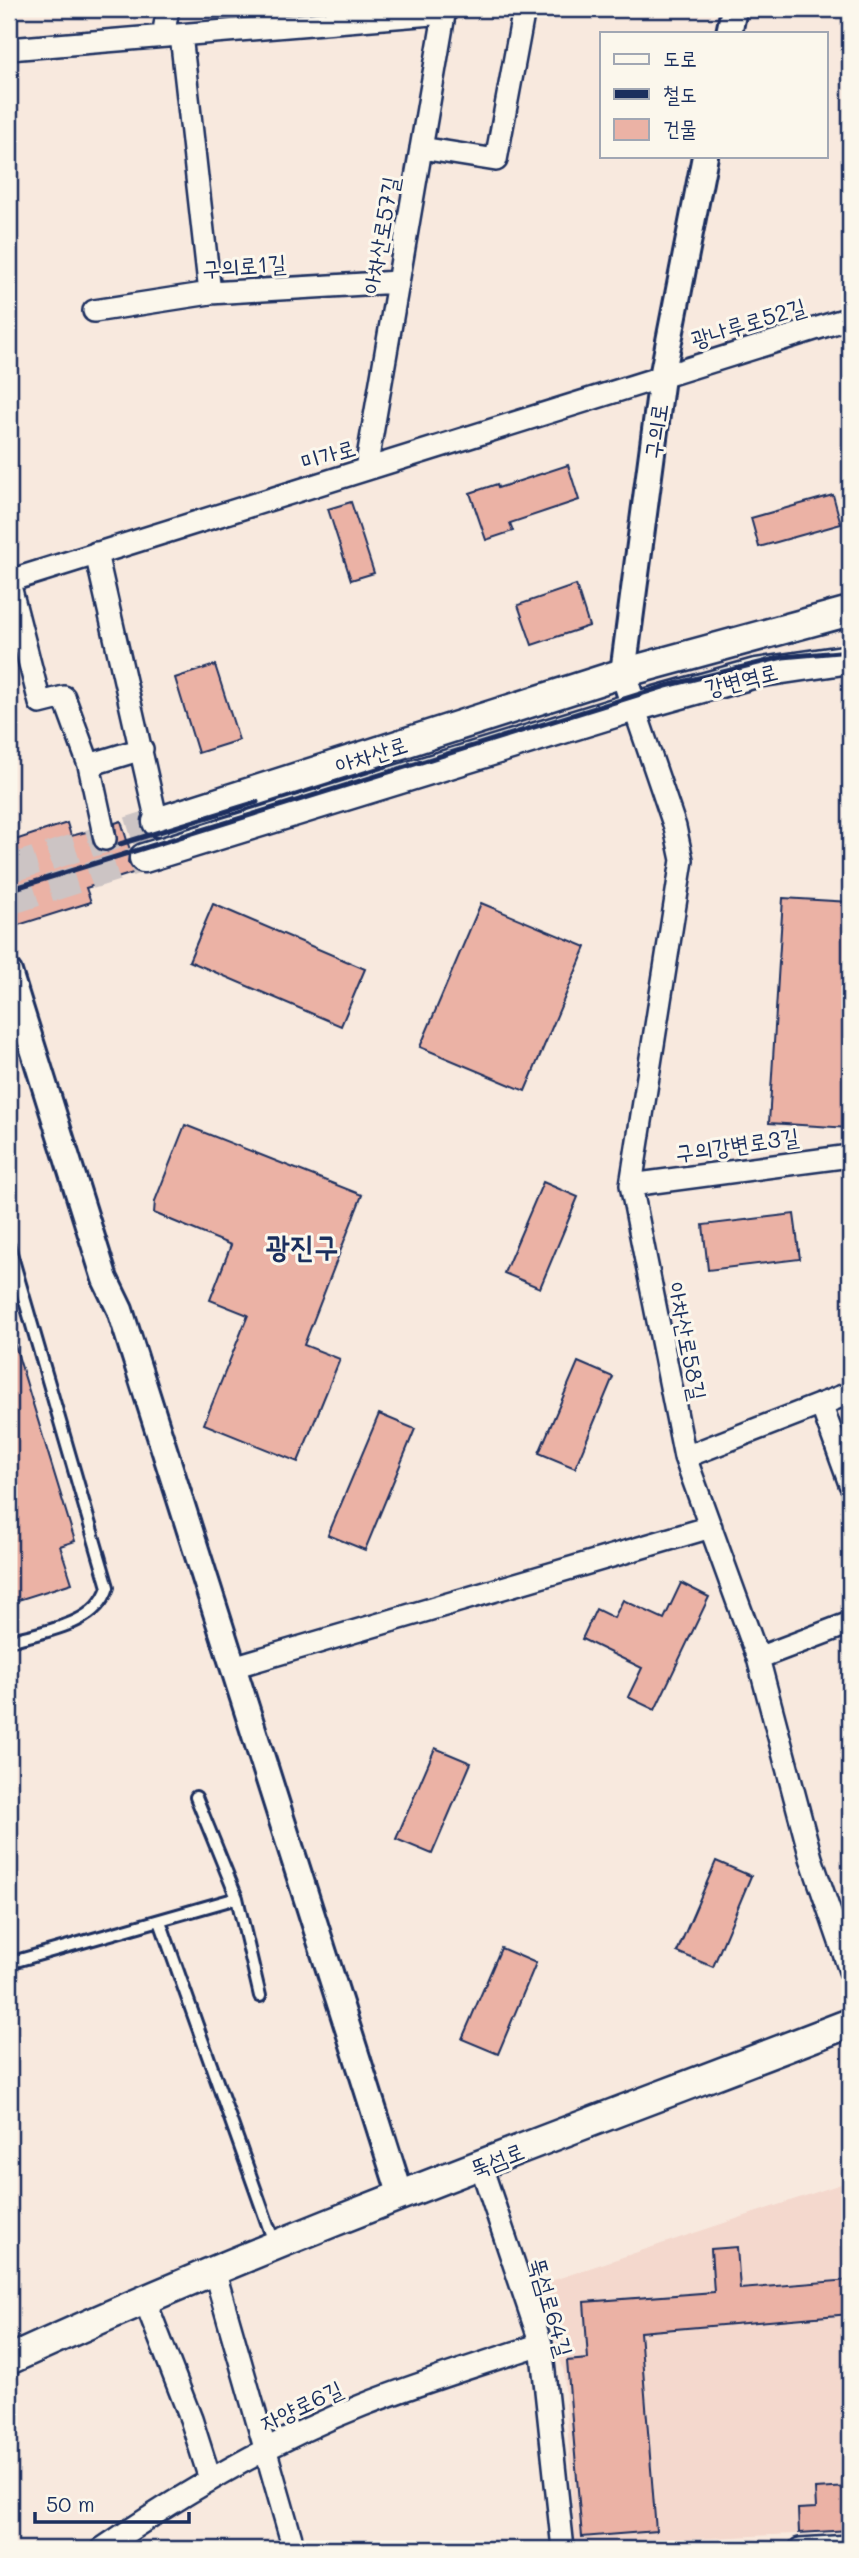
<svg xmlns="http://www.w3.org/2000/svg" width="859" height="2558" viewBox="0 0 859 2558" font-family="Mali,'Poor Story',sans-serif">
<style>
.built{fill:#f4d8cd}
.building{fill:#ebb2a5;stroke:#1b2f5e;stroke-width:2}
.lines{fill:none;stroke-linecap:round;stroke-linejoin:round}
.secondary-tunnel{stroke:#ccc4c4;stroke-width:28;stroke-dasharray:28 14;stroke-linecap:butt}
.service-casing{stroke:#1b2f5e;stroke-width:16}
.minor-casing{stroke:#1b2f5e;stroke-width:26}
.tertiary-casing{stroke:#1b2f5e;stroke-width:30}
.secondary-casing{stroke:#1b2f5e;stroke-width:33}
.service{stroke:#fbf7ec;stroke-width:10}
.minor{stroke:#fbf7ec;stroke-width:21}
.tertiary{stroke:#fbf7ec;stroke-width:24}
.secondary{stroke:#fbf7ec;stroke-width:28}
.rail{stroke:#1b2f5e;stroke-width:5}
.labels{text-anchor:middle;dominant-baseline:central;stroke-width:6;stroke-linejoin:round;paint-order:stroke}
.street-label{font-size:23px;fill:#1b2f5e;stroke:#fbf7ec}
.district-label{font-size:30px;font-weight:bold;fill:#1b2f5e;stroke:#fbf7ec}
</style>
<rect width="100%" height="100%" fill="#f8e9de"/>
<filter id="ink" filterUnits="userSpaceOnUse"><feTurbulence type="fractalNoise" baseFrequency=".0143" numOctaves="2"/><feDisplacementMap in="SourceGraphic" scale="14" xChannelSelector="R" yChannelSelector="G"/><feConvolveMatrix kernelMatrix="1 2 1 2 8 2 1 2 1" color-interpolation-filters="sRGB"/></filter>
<g filter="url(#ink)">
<path class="built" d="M 850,2181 L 850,2531 L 575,2545 L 564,2372 L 539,2285 Z"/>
<path class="building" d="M 568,465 L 579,500 L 510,523 L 513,531 L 486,540 L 470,493 L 497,484 L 498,488 Z
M 833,495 L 841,524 L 759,547 L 751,518 Z
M 351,502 L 374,573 L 351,580 L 328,509 Z
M 576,585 L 589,626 L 532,645 L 518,605 Z
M 215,665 L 239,740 L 198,753 L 175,678 Z
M 121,821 L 130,850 L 128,862 L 136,872 L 86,888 L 91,902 L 9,928 L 9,842 L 67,823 L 71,836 L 90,831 L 95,847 L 107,852 L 117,844 L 115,823 Z
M 783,898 L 850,902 L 850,1128 L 769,1123 Z
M 481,903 L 586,947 L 525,1091 L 420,1047 Z
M 213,904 L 365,969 L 341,1026 L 189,961 Z
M 185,1125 L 362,1195 L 304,1345 L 340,1359 L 298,1462 L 204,1424 L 248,1315 L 210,1300 L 231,1245 L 154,1213 L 155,1201 Z
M 543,1182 L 578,1197 L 540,1288 L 504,1273 Z
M 794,1214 L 800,1259 L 708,1270 L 703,1225 Z
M 9,1339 L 13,1339 L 75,1541 L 60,1546 L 72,1583 L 9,1603 Z
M 578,1362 L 613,1377 L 575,1468 L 539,1453 Z
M 379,1414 L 415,1429 L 365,1550 L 328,1535 Z
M 681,1583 L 709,1597 L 655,1710 L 628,1697 L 642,1668 L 582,1639 L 596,1609 L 614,1618 L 623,1600 L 664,1619 Z
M 435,1748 L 471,1763 L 432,1854 L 396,1839 Z
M 716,1861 L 751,1876 L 713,1967 L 677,1952 Z
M 501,1948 L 536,1963 L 498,2054 L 462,2039 Z
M 737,2247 L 740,2289 L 850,2280 L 850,2314 L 640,2332 L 656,2531 L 582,2537 L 567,2361 L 588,2359 L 584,2302 L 714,2292 L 711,2249 Z
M 850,2487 L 850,2530 L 799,2533 L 798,2509 L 816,2508 L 815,2489 Z"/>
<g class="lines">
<path class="secondary-tunnel" d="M 9,869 L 157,822
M 9,901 L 144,858"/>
<g class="service-casing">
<path id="service" d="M 9,1246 L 108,1587 C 96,1626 43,1631 9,1641
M 196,1797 L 237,1898 L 260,1996
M 160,1921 L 275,2245
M 9,1963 L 237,1898"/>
</g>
<g class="minor-casing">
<path id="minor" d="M 181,35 L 210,293
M 163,36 L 168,9
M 9,49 L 444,13
M 421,148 L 496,160 L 524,9
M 94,311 L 210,293 L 398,282
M 366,469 L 445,9
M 96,553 L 157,822
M 9,581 L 850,318
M 9,582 L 40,703 L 64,697 L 89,765 L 105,839
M 634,707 L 675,827 L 682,860 L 631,1185 L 685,1457 L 758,1658 L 811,1858 L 850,1971
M 89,765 L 142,749
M 631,1185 L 850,1156
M 821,1404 L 850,1484
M 685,1457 L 850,1393
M 758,1658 L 850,1623
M 233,1667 L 711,1527
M 481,2166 L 541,2344 L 563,2549
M 214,2270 L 294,2549
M 144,2298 L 191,2419 L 210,2479
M 102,2549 C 183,2493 271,2441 363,2405 C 421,2382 482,2364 541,2344
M 800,2549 L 850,2546"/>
</g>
<g class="tertiary-casing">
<path id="tertiary" d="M 729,33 L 734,9
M 634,707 L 623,673 L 662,377 L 705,156
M 9,972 L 105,1279 L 120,1310 L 401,2196"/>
</g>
<g class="secondary-casing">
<path id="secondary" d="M 157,822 L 623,673 L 850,611
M 144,858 L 634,707 L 756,673 L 850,659
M 9,2360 C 284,2234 568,2132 850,2023"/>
</g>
<use href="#service" class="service"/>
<use href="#minor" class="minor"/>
<use href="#tertiary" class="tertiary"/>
<use href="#secondary" class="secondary"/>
<path class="rail" d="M 120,844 L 257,802
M 9,890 L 666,686 L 783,657 L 850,651"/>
</g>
</g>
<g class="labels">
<g class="street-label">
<text transform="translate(380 235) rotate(-80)">아차산로57길</text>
<text transform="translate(244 265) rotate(-4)">구의로1길</text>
<text transform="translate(748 322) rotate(-17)">광나루로52길</text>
<text transform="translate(655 431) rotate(-82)">구의로</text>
<text transform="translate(328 454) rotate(-17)">미가로</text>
<text transform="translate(741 679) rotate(-14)">강변역로</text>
<text transform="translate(371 754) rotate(-18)">아차산로</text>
<text transform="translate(737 1144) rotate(-8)">구의강변로3길</text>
<text transform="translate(688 1341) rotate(79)">아차산로58길</text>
<text transform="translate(497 2159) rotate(-21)">뚝섬로</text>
<text transform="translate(552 2307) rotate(74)">뚝섬로64길</text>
<text transform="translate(301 2405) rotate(-25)">자양로6길</text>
</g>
<g class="district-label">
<text x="302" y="1245">광진구</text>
</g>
</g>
<rect width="859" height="2558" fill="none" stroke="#fbf7ec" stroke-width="35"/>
<rect x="18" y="18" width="824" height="2523" fill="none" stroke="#1b2f5e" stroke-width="2.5" filter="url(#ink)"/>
<rect x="600" y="32" width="228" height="126" fill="#fbf7ec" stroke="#a1a7b3" stroke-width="2"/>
<rect x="614" y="54" width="35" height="10" fill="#fbf7ec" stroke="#a1a7b3" stroke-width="2"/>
<text x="663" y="66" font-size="21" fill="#1b2f5e">도로</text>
<rect x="614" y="89" width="35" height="10" fill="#1b2f5e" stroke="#a1a7b3" stroke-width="2"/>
<text x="663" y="102" font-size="21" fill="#1b2f5e">철도</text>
<rect x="614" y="119" width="35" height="21" fill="#ebb2a5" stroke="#a1a7b3" stroke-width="2"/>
<text x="663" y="136" font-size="21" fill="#1b2f5e">건물</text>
<path d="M35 2512v10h154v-10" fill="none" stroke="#1b2f5e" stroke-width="3.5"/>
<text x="46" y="2512" font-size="21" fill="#1b2f5e" stroke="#fbf7ec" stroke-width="5" paint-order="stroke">50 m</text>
</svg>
